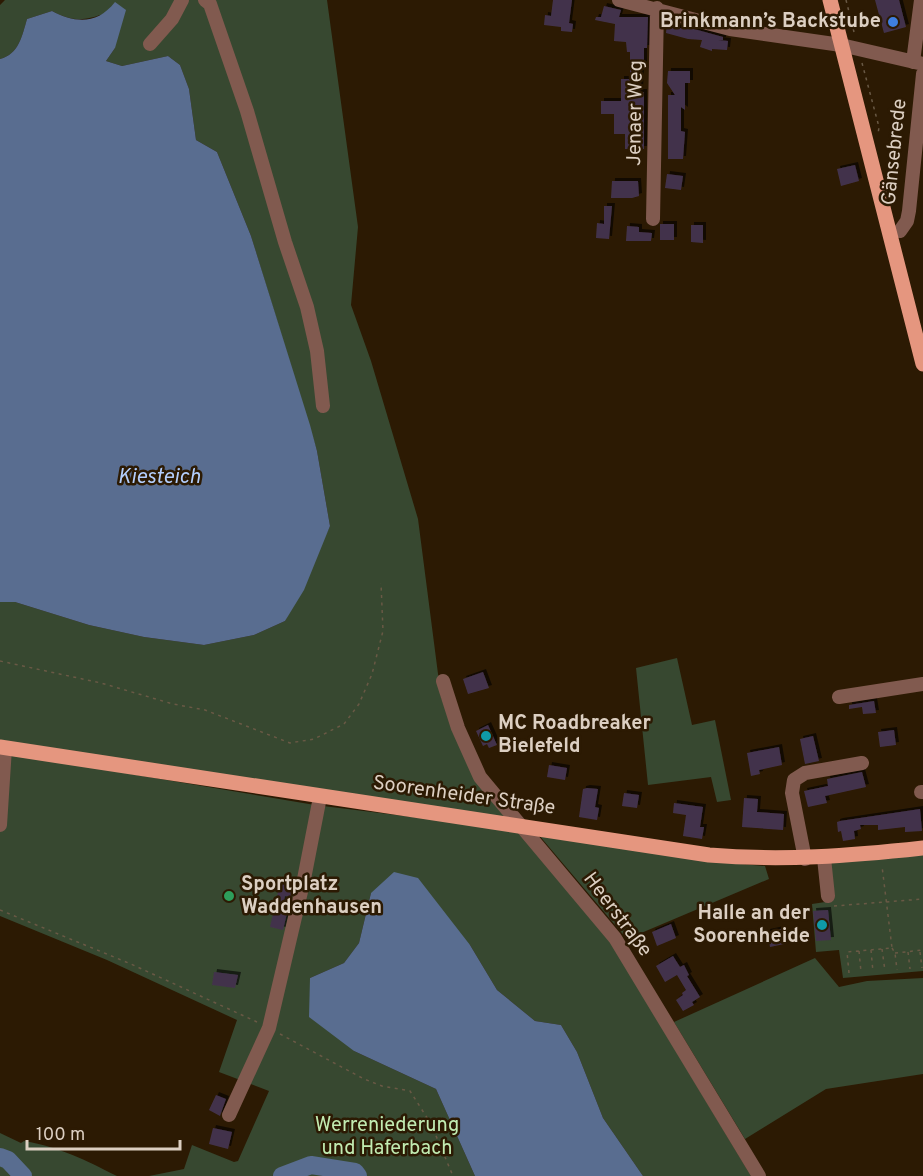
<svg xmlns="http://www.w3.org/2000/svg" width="923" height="1176" viewBox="0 0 923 1176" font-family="Overpass,sans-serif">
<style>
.green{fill:#374830}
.water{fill:#596d90}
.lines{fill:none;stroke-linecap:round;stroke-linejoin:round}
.river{stroke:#596d90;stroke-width:18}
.building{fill:#43334c;filter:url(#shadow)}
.path{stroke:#695945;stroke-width:1.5;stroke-dasharray:3 4.5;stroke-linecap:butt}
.minor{stroke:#815a4f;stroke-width:14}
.major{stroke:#e5967f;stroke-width:15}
.shop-dot{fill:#3f7fe0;stroke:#2c1a03;stroke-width:2}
.culture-dot{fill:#0f9aa8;stroke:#2c1a03;stroke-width:2}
.leisure-dot{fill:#2e9e5b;stroke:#2c1a03;stroke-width:2}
.labels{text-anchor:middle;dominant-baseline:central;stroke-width:5;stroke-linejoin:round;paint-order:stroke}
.poi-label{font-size:20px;font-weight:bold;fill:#dccfc2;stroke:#2c1a03;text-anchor:end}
.street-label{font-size:20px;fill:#dccfc2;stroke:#2c1a03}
.park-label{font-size:20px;fill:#c1ebb1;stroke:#2c1a03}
.water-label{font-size:21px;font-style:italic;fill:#b3cefc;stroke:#2c1a03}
</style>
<defs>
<filter id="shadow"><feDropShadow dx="3" dy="-3" stdDeviation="0" flood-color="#0009"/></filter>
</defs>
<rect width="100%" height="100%" fill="#2c1a03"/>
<path class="green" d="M 5,0 L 327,0 L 358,227 L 351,305 L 371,361 L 418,519 L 441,697 L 473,775 L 511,819 L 0,740 L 0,602 L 15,602 L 89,625 L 144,637 L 204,645 L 254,635 L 285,621 L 330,526 L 317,451 L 251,236 L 217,152 L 196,140 L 189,89 L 180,65 L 168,56 L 122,66 L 106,61 L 115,48 L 106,13 C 84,21 73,22 52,11 L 27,19 C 22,36 19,54 0,59 L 0,5 Z
M 677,658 L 692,725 L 715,720 L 731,800 L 717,802 L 711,777 L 648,785 L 636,668 Z
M 0,752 L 315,805 L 519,830 L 611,943 L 751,1176 L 643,1176 L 603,1118 L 577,1052 L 561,1025 L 535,1021 L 497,990 L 470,945 L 371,893 L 359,943 L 344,963 L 310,978 L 354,1051 L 436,1089 L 475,1176 L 149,1176 L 184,1169 L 192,1145 L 234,1162 L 238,1161 L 269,1091 L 219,1072 L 237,1020 L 107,960 L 0,916 Z
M 538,834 L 706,861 L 765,866 L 769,879 L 627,939 Z
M 923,855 L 923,971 L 843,978 L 839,950 L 816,952 L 812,904 L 832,901 L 829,863 Z
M 815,958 L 839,987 L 867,981 L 923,978 L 923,1074 L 826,1089 L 745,1139 L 674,1022 Z
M 0,1133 L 21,1143 L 24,1141 C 62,1148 83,1159 117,1176 L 0,1176 Z"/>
<path class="water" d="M 115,2 L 126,10 L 115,48 L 106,61 L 122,66 L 168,56 L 180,65 L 189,89 L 196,140 L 217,152 L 251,236 L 310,425 L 317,451 L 330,526 L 304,590 L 285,621 L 254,635 L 204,645 L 144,637 L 89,625 L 15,602 L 0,602 L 0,59 C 19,54 22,36 27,19 L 52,11 C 75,23 97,25 115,2 Z
M 394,872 L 418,878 L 470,945 L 497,990 L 535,1021 L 561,1025 L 577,1052 L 603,1118 L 643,1176 L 475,1176 L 436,1089 L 354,1051 L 309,1017 L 310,978 L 344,963 L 359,943 L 371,893 Z"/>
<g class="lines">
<path class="river" d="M 0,1157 L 8,1160 L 23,1176
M 282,1176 L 311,1165 L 355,1172 L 358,1176"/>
</g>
<path class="building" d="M 553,0 L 572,0 L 569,23 L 573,24 L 572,32 L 561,31 L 561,27 L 544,25 L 545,15 L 551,16 Z
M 875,0 L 899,0 L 906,27 L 884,33 Z
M 604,6 L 621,10 L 619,17 L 648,17 L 647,48 L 644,48 L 644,70 L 641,70 L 640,92 L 644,92 L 644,149 L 625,149 L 625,134 L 614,134 L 614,114 L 601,114 L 601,101 L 621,101 L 621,79 L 630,79 L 630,52 L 627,52 L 626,42 L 614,41 L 615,24 L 595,20 L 596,17 L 601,17 Z
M 667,22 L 678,25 L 677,28 L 694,29 L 723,37 L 723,40 L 718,40 L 728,41 L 727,50 L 712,49 L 712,51 L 700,47 L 702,40 L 688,39 L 666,33 Z
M 668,71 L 690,71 L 690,83 L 685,83 L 685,110 L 681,107 L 681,131 L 685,132 L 683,159 L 668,159 L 668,95 L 675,95 L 667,83 Z
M 855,165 L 859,181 L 841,186 L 837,169 Z
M 667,174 L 683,176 L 681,190 L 665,188 Z
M 612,181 L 638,181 L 639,196 L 632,198 L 611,198 Z
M 604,206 L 612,206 L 609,239 L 596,238 L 597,223 L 604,224 Z
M 660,224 L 674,224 L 674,240 L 660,240 Z
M 691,225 L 703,225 L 703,243 L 691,242 Z
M 627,226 L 639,227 L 639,232 L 652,233 L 651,241 L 626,241 Z
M 483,672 L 489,688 L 468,694 L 463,679 Z
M 874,701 L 876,713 L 863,714 L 862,707 L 849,709 L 849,705 Z
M 488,725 L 497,745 L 489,748 L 487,744 L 483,746 L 476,731 Z
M 894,730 L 896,745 L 880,747 L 878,732 Z
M 813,736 L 819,761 L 805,764 L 800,739 Z
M 779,747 L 782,765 L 759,770 L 760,774 L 751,776 L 747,753 Z
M 549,765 L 567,768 L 565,780 L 547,777 Z
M 862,772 L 866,787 L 825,796 L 827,803 L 808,807 L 804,791 L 828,786 L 827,779 Z
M 587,788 L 598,789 L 595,807 L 599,808 L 597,820 L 579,817 L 583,789 Z
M 624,793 L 639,795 L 637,808 L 622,806 Z
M 744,798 L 758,799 L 757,812 L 784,814 L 783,830 L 742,827 Z
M 674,803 L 703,807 L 700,827 L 704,827 L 702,839 L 683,836 L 686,815 L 673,813 Z
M 920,809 L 922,831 L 905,832 L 905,827 L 878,830 L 878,825 L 860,825 L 861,829 L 854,831 L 855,839 L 843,841 L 841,831 L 838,832 L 837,822 L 840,821 Z
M 281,879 L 294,882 L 291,897 L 285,896 L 281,912 L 287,913 L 283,930 L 270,927 Z
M 828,910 L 831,940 L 816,941 L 813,911 Z
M 671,924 L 676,938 L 657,946 L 652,932 Z
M 781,929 L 784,944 L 770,947 L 767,932 Z
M 673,956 L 680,967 L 684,965 L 689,975 L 687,976 L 700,997 L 692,1002 L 694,1005 L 683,1011 L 676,1000 L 683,995 L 682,993 L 686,990 L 677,975 L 665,982 L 656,966 Z
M 214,972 L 238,975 L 235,988 L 212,985 Z
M 216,1095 L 226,1099 L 220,1116 L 209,1110 Z
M 213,1128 L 232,1132 L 228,1149 L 209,1144 Z"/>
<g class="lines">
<path class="path" d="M 846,0 L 855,36
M 862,63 L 879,127 L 878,134
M 0,661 L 101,683 L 173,704 L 205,710 L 290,743 L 314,739 L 344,724 L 359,704 L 372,674 L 383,631 L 381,583
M 834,906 L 923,899
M 0,910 L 131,964 L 257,1022
M 892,948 L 895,953 L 897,970
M 882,949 L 885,971
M 871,950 L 873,972
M 859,951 L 861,972
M 908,952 L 910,969
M 920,952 L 922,968
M 895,953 L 923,950
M 849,973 L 847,952 L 892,948 L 882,866
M 280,1034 L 364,1079 L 382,1086 L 410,1091 L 431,1124 L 453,1176"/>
<path class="minor" d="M 205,0 L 210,4 L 247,111 L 285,242 L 307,307 L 317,351 L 323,406
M 619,0 L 730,29 L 841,45 L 923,64
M 150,44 L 172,19 L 182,0
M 913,62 L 921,0
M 653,219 L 657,8
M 900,231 L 907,221 L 909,211 L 923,74
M 443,681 L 458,728 L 480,777 L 615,938 L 759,1176
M 839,697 L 923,684
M 921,792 L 923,792
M 0,825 L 5,748
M 824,858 L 828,896
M 805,859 L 792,793 L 794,780 L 805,773 L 862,763
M 229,1115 L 269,1028 L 304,879 L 320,797"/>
<path class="major" d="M 830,0 L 923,364
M 0,747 L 709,855 C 782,861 850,856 923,848"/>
</g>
<circle class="shop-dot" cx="893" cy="22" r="6"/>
<g class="culture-dot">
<circle cx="486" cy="736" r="6"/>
<circle cx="822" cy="925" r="6"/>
</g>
<circle class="leisure-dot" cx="229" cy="896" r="6"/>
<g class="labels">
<g class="poi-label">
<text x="881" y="22">Brinkmann’s Backstube</text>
<text x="498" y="724" text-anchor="start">MC Roadbreaker<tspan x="498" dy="23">Bielefeld</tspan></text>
<text x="241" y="885" text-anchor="start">Sportplatz<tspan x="241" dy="23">Waddenhausen</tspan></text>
<text x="810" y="914">Halle an der<tspan x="810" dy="23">Soorenheide</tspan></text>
</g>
<g class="street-label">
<text transform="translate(636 113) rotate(-89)">Jenaer Weg</text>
<text transform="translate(895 152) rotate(-84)">Gänsebrede</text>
<text transform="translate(464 796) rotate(8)">Soorenheider Straße</text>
<text transform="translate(617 915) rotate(53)">Heerstraße</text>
</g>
<g class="park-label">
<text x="387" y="1126">Werreniederung<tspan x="387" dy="23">und Haferbach</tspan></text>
</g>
<g class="water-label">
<text x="159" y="477">Kiesteich</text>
</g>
</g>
<path d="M27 1140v9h153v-9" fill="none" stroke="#dccfc2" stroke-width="3"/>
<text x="36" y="1140" font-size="18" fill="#dccfc2" stroke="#2c1a03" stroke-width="4.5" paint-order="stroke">100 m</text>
</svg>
